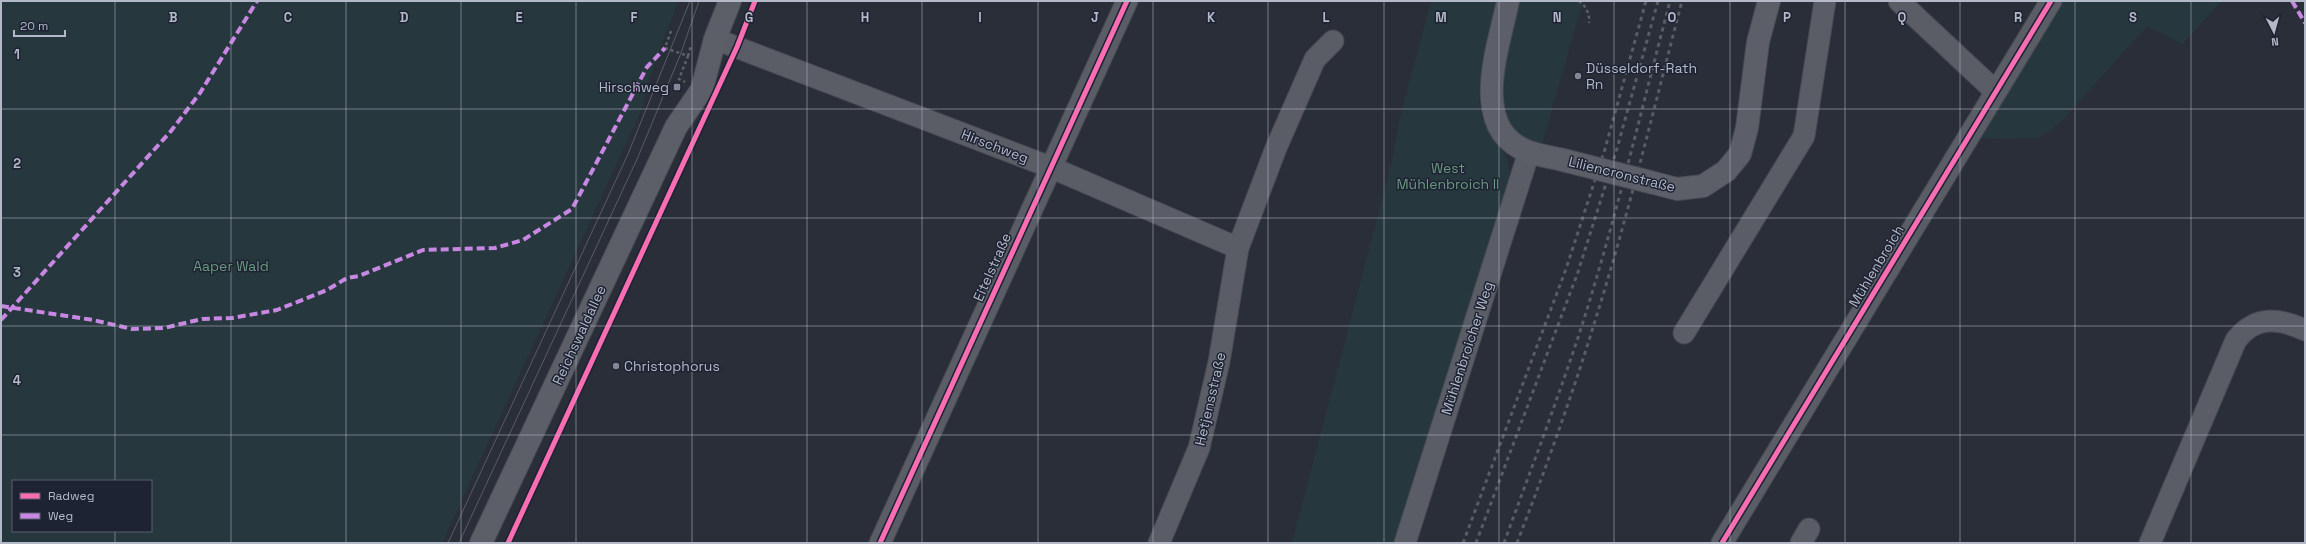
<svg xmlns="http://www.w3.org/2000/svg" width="2306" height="544" viewBox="0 0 2306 544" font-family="'Space Grotesk',sans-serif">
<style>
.green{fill:#27373e;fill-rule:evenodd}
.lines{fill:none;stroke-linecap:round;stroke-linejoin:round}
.minor-casing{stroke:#464951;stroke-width:23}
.major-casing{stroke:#484b55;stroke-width:24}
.path{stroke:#5d616a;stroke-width:2.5;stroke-dasharray:3 3;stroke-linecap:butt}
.minor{stroke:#5a5d66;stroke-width:21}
.major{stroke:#5c5f68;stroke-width:22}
.tram{stroke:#595c64;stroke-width:1}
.rail{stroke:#595c64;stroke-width:3;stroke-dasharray:4 4;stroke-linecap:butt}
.major-bridge-casing{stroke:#484b55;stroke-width:24;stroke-linecap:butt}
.major-bridge{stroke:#5c5f68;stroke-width:22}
.quiet{stroke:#c787e3;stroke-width:4;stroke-dasharray:8 4;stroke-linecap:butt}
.cycleway-casing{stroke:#1d2333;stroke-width:8}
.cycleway{stroke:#f96db3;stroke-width:5}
.grid{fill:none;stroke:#b4b9c9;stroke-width:1;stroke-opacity:0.55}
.poi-dot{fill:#848896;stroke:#1d2333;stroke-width:1.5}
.labels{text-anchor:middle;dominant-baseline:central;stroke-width:3;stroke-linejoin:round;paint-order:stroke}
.poi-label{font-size:14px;fill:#b4b9c9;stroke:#1d2333;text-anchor:start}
.street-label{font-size:14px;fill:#b4b9c9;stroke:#1d2333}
.park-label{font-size:14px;fill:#6b997e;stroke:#1d2333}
.grid-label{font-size:13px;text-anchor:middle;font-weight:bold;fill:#b4b9c9;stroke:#1d2333;stroke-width:3;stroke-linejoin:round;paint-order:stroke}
</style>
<rect width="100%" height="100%" fill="#2a2e38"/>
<path class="green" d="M 1,1 L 678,1 L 651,75 L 641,111 L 442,543 L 1,543 ZM 13,481 L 151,481 L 151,531 L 13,531 Z
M 1431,1 L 1497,1 C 1491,30 1474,86 1481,114 C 1487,138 1513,151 1509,177 L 1395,543 L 1292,543 L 1392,162 L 1399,121 Z
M 1518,1 L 1583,1 L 1541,148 C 1524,139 1504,124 1501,104 C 1498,80 1513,27 1518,1 Z
M 2057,1 L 2222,1 L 2182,44 L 2147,26 L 2060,123 L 2039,138 L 1971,139 Z"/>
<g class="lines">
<g class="minor-casing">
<path id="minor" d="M 1899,1 L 1995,91
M 715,39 L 1050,167 L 1238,248
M 1684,333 L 1804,136 L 1825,1
M 880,543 L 1127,1
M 1159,543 L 1199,448 L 1219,362 L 1238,248 L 1276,148 L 1315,59 L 1333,41
M 1405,543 L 1529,152
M 1722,543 L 2051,1
M 1801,543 L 1809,529
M 2150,543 L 2236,340 C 2256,315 2278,318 2305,330"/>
</g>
<g class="major-casing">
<path id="major" d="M 1508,1 C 1499,47 1467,129 1529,152 C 1538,155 1549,157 1559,159
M 1654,183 L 1677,189 L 1703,186 L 1726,171 L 1740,154 L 1747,128 L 1758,42 L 1769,1
M 481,543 L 676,127 L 702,89 L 715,39 L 730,1"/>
</g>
<path class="path" d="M 1579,1 C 1586,6 1590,14 1589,23
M 671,31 L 665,48 L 688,56 L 679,79 L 685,82
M 688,56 L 691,46"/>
<use href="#minor" class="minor"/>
<use href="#major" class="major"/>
<path class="tram" d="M 448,543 L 628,154 L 690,1
M 459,543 L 638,157 L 681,53 L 699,1"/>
<path class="rail" d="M 1463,543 L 1566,269 L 1605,149 L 1646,1
M 1476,543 L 1578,272 L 1616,152 L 1658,1
M 1504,543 C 1531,469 1560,394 1584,319 C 1617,214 1642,107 1670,1
M 1517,543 C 1545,470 1572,396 1595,321 C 1628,216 1654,108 1682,1"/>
<g class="major-bridge-casing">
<path id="major-bridge" d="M 1559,159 L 1654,183"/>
</g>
<use href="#major-bridge" class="major-bridge"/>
<path class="quiet" d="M 2292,1 L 2305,23
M 1,306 L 93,320 L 132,329 L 164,328 L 202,319 L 232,318 L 277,310 L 327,290 L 347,278 L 359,276 L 423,250 L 495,248 L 523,240 L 572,209 L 647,67 L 665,48
M 1,320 L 171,131 L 200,93 L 257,1"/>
<g class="cycleway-casing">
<path id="cycleway" d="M 508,543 L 737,47 L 755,1
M 880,543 L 1127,1
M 1722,543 L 2051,1"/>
</g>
<use href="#cycleway" class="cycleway"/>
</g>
<path class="grid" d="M 115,1 L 115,481M 231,1 L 231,543M 346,1 L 346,543M 461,1 L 461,543M 576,1 L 576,543M 692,1 L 692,543M 807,1 L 807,543M 922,1 L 922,543M 1038,1 L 1038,543M 1153,1 L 1153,543M 1268,1 L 1268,543M 1384,1 L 1384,543M 1499,1 L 1499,543M 1614,1 L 1614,543M 1730,1 L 1730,543M 1845,1 L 1845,543M 1960,1 L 1960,543M 2075,1 L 2075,543M 2191,1 L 2191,543M 1,109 L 2305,109M 1,218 L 2305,218M 1,326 L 2305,326M 1,435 L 2305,435M 115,531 L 115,543"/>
<g class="poi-dot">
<circle cx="1578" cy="76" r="4"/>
<rect x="673" y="83" width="8" height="8" rx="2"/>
<circle cx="616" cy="366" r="4"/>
</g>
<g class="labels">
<g class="poi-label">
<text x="1586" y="68">Düsseldorf-Rath<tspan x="1586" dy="16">Rn</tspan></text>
<text x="669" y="87" text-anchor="end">Hirschweg</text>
<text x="624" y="366">Christophorus</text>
</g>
<g class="street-label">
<text transform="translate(995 146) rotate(21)">Hirschweg</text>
<text transform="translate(1622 174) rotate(14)">Liliencronstraße</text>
<text transform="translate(1876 266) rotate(-59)">Mühlenbroich</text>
<text transform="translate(992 267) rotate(-66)">Eitelstraße</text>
<text transform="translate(579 335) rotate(-65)">Reichswaldallee</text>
<text transform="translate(1467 348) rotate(-72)">Mühlenbroicher Weg</text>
<text transform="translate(1210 399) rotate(-77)">Hetjensstraße</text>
</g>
<g class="park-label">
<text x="1448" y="168">West<tspan x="1448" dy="16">Mühlenbroich II</tspan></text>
<text x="231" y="266">Aaper Wald</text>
</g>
</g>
<g class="grid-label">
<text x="173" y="22">B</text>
<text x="288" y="22">C</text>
<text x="404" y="22">D</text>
<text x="519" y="22">E</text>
<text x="634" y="22">F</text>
<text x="749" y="22">G</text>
<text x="865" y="22">H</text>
<text x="980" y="22">I</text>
<text x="1095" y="22">J</text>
<text x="1211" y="22">K</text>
<text x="1326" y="22">L</text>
<text x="1441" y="22">M</text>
<text x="1557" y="22">N</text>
<text x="1672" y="22">O</text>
<text x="1787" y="22">P</text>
<text x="1902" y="22">Q</text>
<text x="2018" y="22">R</text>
<text x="2133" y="22">S</text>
<text x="17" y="59">1</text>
<text x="17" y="168">2</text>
<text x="17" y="277">3</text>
<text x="17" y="385">4</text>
</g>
<rect width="2306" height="544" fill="none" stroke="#b4b9c9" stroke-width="4"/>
<rect x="12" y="480" width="140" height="52" fill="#1d2333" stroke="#595f6f"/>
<rect x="20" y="493" width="20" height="6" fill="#f96db3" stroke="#595f6f"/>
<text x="48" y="500" font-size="12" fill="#b4b9c9">Radweg</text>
<rect x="20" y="513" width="20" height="6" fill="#c787e3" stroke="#595f6f"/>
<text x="48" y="520" font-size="12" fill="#b4b9c9">Weg</text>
<g transform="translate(2274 32) rotate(174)" stroke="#1d2333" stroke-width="3" paint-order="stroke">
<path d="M0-3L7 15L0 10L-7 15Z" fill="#b4b9c9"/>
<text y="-6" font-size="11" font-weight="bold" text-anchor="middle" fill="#b4b9c9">N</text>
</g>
<path d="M14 30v6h51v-6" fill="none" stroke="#b4b9c9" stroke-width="2"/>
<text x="20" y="30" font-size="12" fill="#b4b9c9" stroke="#1d2333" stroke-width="3" paint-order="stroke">20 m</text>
</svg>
